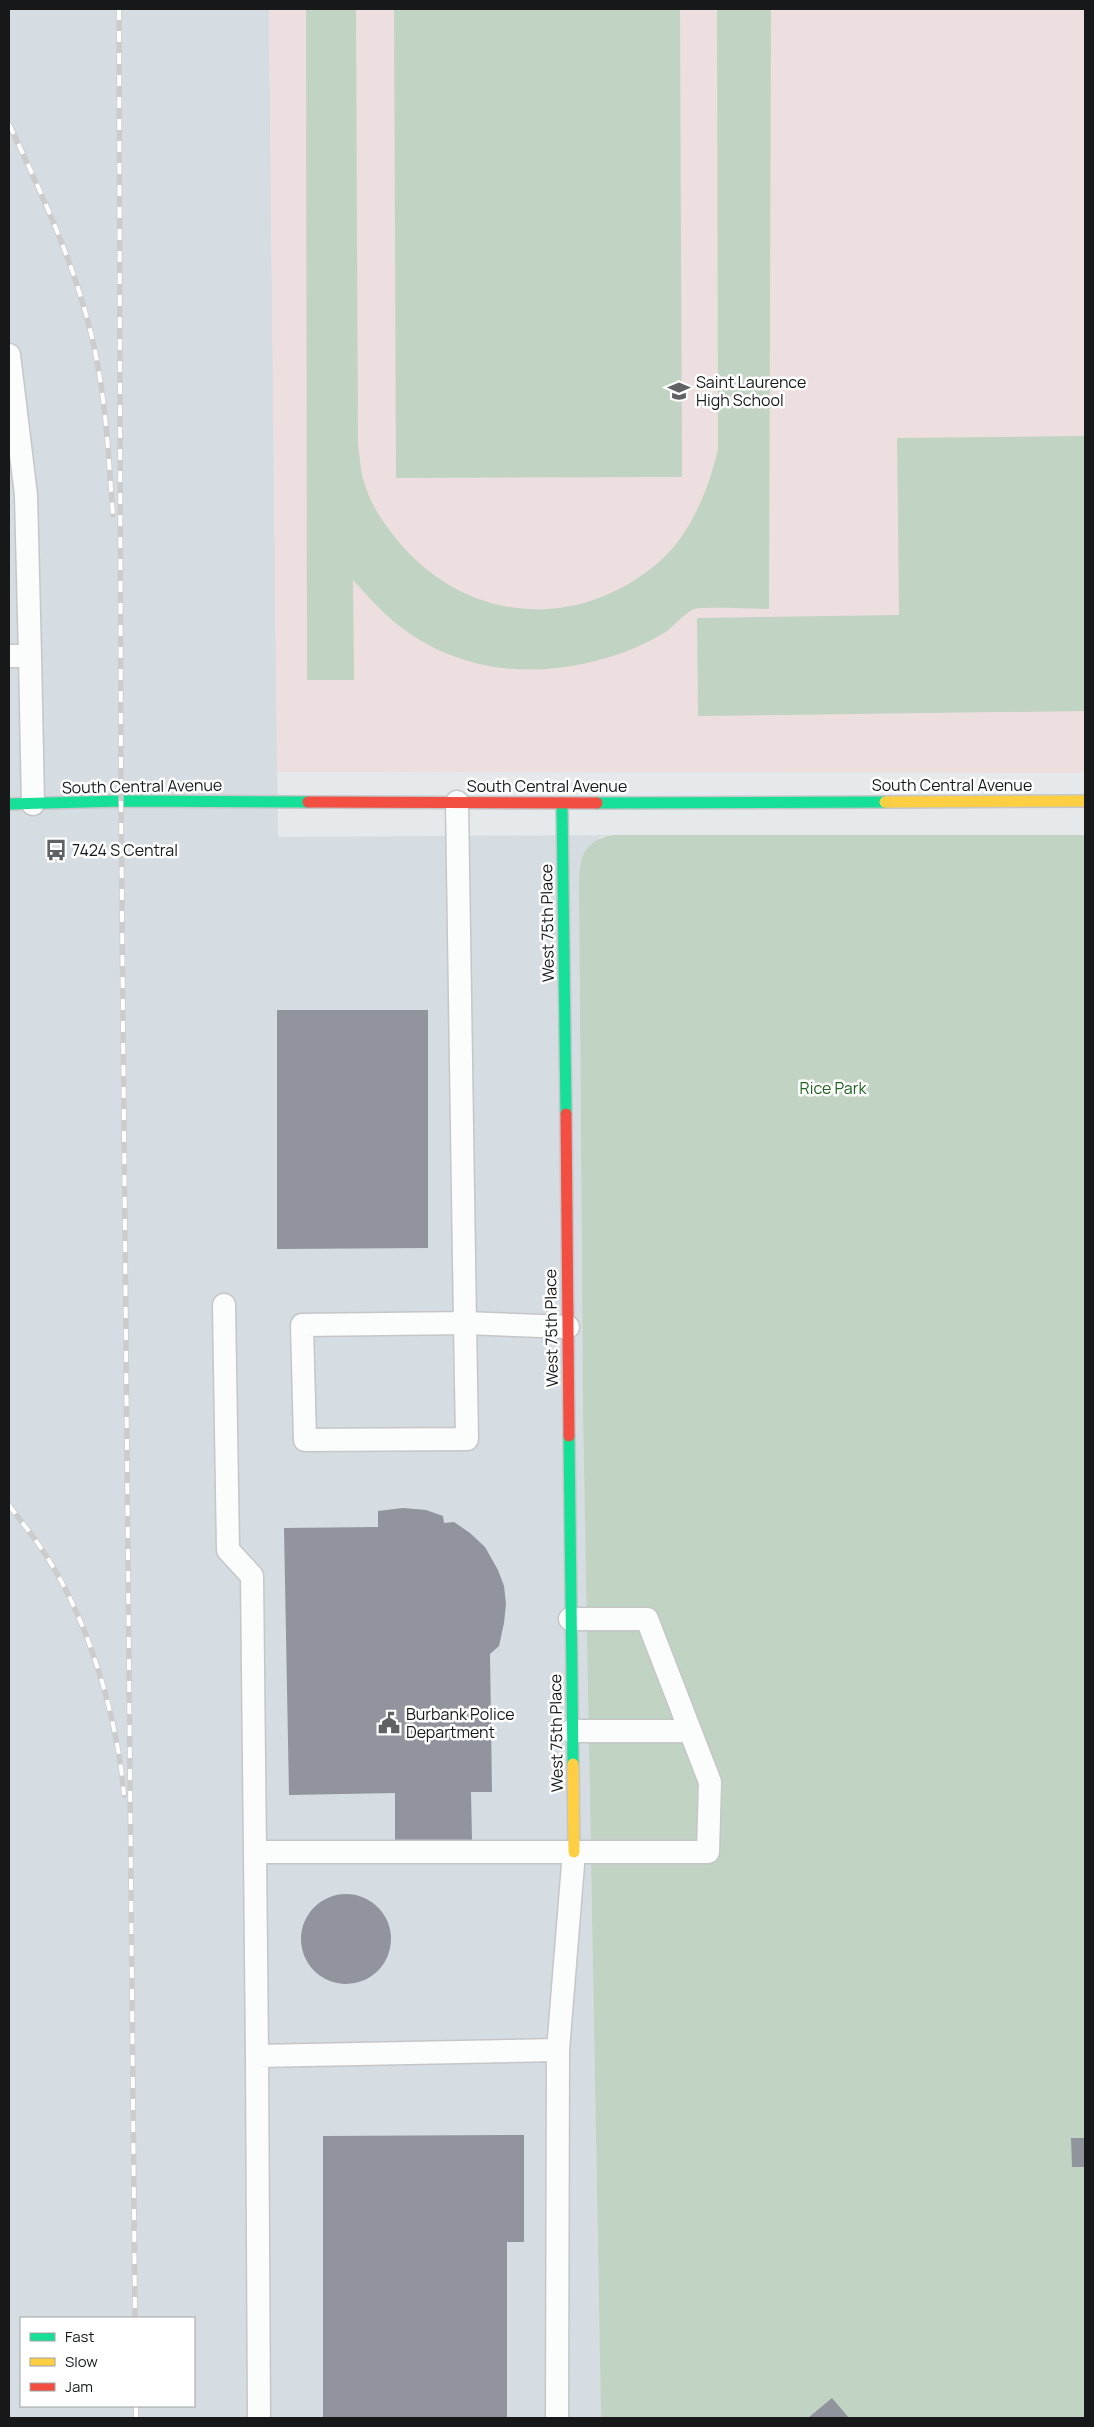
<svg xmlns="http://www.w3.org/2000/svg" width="1094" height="2427" viewBox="0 0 1094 2427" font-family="Manrope,sans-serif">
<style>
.built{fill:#d5dce2;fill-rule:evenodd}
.education{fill:#eddfdf}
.green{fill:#c1d3c2}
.building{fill:#91939d}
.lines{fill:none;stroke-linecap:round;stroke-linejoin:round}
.lane-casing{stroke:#c4c6c8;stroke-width:25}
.fast-casing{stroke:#c4c6c8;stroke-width:14}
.slow-casing{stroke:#c4c6c8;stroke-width:14}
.jam-casing{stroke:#c4c6c8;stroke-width:14}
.lane{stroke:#fbfcfc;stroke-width:22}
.fast{stroke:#16e098;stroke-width:11}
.slow{stroke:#ffcf43;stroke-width:11}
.jam{stroke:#f24e42;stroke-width:11}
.rail-casing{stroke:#ccc;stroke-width:5.5}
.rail{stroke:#fff;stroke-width:4;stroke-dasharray:11;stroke-linecap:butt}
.labels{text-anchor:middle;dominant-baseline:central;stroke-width:5;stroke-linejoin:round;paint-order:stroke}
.poi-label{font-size:16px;fill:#161819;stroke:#fff;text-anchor:start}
.street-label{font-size:16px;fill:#161819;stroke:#fff}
.park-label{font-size:16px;fill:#226422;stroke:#fff}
</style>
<rect width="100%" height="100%" fill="#e6e9eb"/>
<path class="built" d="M 9,9 L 269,9 L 278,837 L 614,835 L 600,837 L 579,887 L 583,1416 L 601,2418 L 9,2418 ZM 21,2318 L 194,2318 L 194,2406 L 21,2406 Z"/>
<path class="education" d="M 269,9 L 1085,9 L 1085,773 L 277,772 Z"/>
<path class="green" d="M 306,9 L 356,9 L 358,445 C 360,457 360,470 364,482 C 371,507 388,530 405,549 C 475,625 581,629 659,562 C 691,534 708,490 718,450 L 717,9 L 771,9 L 769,609 C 757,609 701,606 694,609 C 684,614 676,624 667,631 C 658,637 647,642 637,647 C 555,681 464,680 393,621 C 378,608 366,594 353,580 L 354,680 L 307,680 Z
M 394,9 L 680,9 L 682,477 L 396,478 Z
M 1085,436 L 1085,711 L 698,716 L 697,618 L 899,615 L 897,438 Z
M 614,835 L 1085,835 L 1085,2418 L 601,2418 L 583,1416 L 579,888 C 579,859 582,840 614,835 Z"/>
<path class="building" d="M 277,1010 L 428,1010 L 428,1248 L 277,1249 Z
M 403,1508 L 426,1510 L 443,1516 L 444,1523 L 454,1522 L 470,1533 L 485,1547 L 498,1570 L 504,1586 L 506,1604 L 504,1623 L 499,1646 L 490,1654 L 492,1792 L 471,1792 L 472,1840 L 395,1841 L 395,1793 L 289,1795 L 284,1528 L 378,1527 L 378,1511 Z
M301 1939a45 45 0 1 1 90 0a45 45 0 1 1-90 0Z
M 524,2135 L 524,2242 L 507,2242 L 507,2418 L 323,2418 L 323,2136 Z
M 1071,2138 L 1085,2138 L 1085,2167 L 1072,2167 Z
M 832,2398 L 849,2418 L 808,2418 Z"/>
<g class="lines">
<g class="lane-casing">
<path id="lane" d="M 9,355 L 26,495 L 30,656
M 9,656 L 30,656 L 33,804
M 457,802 L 465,1323 L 568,1327
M 224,1305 L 228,1550 L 252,1576 L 255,1852 L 708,1852 L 710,1782 L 647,1619 L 570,1619
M 465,1323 L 467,1439 L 305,1440 L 302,1325 Z
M 571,1731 L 690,1731
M 255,1852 L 257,2056
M 259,2418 L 257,2056 L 558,2050
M 557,2418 L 558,2050 L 574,1852"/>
</g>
<g class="fast-casing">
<path id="fast" d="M 562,803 L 566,1114
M 597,803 L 885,802
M 9,804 L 121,801 L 308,802
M 569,1436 L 573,1764"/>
</g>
<g class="slow-casing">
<path id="slow" d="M 885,802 L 1085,801
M 573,1764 L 574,1852"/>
</g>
<g class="jam-casing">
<path id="jam" d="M 308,802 L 597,803
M 566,1114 L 569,1436"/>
</g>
<use href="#lane" class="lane"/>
<use href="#fast" class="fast"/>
<use href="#slow" class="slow"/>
<use href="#jam" class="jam"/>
<g class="rail-casing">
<path id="rail" d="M 119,9 L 121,801 L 135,2318
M 9,124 C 46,203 83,281 98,367 C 107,416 109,466 113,515
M 9,1505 C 19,1519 31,1533 41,1548 C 87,1615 117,1714 124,1795
M 136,2406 L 136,2418"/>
</g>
<use href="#rail" class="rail"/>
</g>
<defs>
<g id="school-bare" transform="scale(1.725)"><path d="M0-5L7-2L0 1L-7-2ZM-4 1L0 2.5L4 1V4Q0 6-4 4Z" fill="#5f6162" stroke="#fff" stroke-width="2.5" paint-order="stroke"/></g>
<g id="bus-bare" transform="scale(1.725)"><path d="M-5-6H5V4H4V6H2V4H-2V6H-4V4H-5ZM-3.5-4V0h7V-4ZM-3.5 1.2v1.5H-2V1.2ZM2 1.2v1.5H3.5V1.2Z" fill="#5f6162" stroke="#fff" stroke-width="2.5" paint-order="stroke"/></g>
<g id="civic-bare" transform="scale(1.725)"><path d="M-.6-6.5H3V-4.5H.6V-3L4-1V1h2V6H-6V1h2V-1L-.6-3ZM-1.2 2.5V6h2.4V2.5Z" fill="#5f6162" stroke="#fff" stroke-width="2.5" paint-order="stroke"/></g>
</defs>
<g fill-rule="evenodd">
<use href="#school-bare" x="679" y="391"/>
<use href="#bus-bare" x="56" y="850"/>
<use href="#civic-bare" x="389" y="1723"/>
</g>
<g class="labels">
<g class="poi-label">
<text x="696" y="382">Saint Laurence<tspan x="696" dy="18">High School</tspan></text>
<text x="72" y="850">7424 S Central</text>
<text x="406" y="1714">Burbank Police<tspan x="406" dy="18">Department</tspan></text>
</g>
<g class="street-label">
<text x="952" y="785">South Central Avenue</text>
<text transform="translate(142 786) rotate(-1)">South Central Avenue</text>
<text x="547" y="786">South Central Avenue</text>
<text transform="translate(547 923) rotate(-91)">West 75th Place</text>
<text transform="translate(551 1328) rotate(-91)">West 75th Place</text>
<text transform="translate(556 1733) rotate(-91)">West 75th Place</text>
</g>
<g class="park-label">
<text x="833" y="1088">Rice Park</text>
</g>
</g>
<rect width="1094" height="2427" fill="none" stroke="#161819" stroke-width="20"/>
<rect x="20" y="2317" width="175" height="90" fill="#ffffff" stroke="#a2a3a3"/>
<rect x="30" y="2333" width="25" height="8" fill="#16e098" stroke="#a2a3a3"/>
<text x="65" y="2342" font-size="15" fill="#161819">Fast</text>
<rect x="30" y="2358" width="25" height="8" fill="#ffcf43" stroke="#a2a3a3"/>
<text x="65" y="2367" font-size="15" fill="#161819">Slow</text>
<rect x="30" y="2383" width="25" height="8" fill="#f24e42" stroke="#a2a3a3"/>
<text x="65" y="2392" font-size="15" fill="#161819">Jam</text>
</svg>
